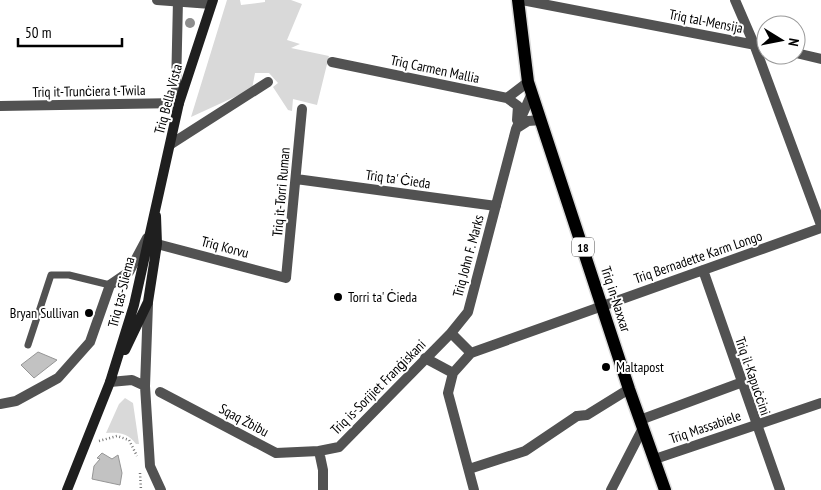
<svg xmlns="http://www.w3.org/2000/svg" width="821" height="490" viewBox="0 0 821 490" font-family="'PT Sans Narrow',sans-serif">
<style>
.green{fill:#d9d9d9}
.building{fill:#c2c2c2;stroke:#969696}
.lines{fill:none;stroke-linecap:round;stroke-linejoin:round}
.primary-casing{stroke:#dbdbdb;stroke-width:15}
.path{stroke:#747474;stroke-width:2.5;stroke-dasharray:1 2.5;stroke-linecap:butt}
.service{stroke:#525252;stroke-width:7}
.pedestrian{stroke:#525252;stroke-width:10}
.minor{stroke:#525252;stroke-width:10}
.tertiary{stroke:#525252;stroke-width:10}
.secondary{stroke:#1f1f1f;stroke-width:10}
.primary{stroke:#000;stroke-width:12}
.tree{fill:#8d8d8d}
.poi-dot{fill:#000;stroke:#fff;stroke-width:2}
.labels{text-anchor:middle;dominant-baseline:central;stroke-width:4;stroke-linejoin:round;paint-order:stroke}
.shield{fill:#fff;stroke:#4c4c4c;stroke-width:1}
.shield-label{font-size:12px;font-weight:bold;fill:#000}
.street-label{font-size:14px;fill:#000;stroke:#fff}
.poi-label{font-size:14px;fill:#000;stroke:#fff;text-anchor:start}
</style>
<rect width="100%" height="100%" fill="#fff"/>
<path class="green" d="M 227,0 L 240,0 L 241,5 L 265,2 L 265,0 L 291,0 L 302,4 L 287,40 L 300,44 L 291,48 L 329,56 L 317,105 L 293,99 L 292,111 L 288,110 L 273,87 L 278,83 L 269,73 L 255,73 L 252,89 L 191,117 Z
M 125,398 L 133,403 L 139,444 L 136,444 C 128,433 119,432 106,433 L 119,404 Z"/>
<path class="building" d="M 38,352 L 57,360 L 34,378 L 21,365 Z
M 102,453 L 112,459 L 118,455 L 122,473 L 120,485 L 92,479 L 94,466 L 100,459 L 97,458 Z"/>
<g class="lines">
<g class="primary-casing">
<path id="primary" d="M 518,0 L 528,82 L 629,389 L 665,490"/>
</g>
<path class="path" d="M 99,441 L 117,436 L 129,440 L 137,456
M 140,473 L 141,490"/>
<path class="service" d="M 28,345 L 51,275 L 69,275 L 110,285"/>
<path class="pedestrian" d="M 577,416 L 587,415 L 629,389"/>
<path class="minor" d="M 157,0 L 211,4
M 522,0 L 766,47
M 735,0 L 754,44 L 821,225
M 796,53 L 821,59
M 332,62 L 507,98 L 518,106 L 517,120
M 507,98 L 528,82
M 0,106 L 179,103
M 517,128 L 528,121 L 541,120
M 171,144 L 268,82
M 296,179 L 496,206
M 157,244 L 286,278 L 302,109
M 703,270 L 780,490
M 471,353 L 821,228
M 425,358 L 453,373
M 160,392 L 276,453 L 319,451 L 339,447 L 451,333
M 0,404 L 16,401 L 58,378 L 90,342 L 110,285 L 129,272 L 147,238
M 640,420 L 740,383
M 319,451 L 323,470 L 323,490
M 655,459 L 821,403
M 469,469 L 525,451 L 577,416
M 474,490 L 448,393 L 453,373 L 471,353 L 451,333 L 468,312 L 516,129 L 532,93
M 611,490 L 643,428"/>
<path class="tertiary" d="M 178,0 L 176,89 L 179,103
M 148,304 L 145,386 L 150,466 L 161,490
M 110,382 L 132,380 L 145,386"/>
<path class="secondary" d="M 125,350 L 148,302 L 157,244 L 156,216
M 110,382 L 134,305 L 179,103 L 213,0
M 67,490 L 112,377"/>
<use href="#primary" class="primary"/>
</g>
<circle class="tree" cx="190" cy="23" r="5"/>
<g class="poi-dot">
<circle cx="338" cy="297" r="5"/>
<circle cx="89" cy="313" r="5"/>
<circle cx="606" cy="367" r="5"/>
</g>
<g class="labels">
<rect class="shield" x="572" y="237.5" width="22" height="19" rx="4"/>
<g class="shield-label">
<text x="583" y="247">18</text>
</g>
<g class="street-label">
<text transform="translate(706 21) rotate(11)">Triq tal-Mensija</text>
<text transform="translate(435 69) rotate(12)">Triq Carmen Mallia</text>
<text transform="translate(89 91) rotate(-1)">Triq it-Trunċiera t-Twila</text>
<text transform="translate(168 99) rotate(-75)">Triq Bella Vista</text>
<text transform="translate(398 179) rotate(8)">Triq ta' Ċieda</text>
<text transform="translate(281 192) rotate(-85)">Triq it-Torri Ruman</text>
<text transform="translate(225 247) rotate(15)">Triq Korvu</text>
<text transform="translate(468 256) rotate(-75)">Triq John F. Marks</text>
<text transform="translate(698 257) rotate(-19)">Triq Bernadette Karm Longo</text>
<text transform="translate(121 292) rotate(-76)">Triq tas-Sliema</text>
<text transform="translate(616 299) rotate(72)">Triq in-Naxxar</text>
<text transform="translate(753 376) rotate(71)">Triq il-Kapuċċini</text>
<text transform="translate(378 387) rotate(-45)">Triq is-Sorijiet Franġiskani</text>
<text transform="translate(244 420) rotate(28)">Sqaq Żbibu</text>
<text transform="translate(705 427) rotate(-19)">Triq Massabiele</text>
</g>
<g class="poi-label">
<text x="348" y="297">Torri ta' Ċieda</text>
<text x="79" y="313" text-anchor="end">Bryan Sullivan</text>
<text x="616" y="367">Maltapost</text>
</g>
</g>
<g transform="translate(781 40) rotate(100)"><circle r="24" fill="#ffffff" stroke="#999999"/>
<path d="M0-4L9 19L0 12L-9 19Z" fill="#000000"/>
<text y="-8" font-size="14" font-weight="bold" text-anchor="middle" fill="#000000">N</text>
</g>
<path d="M18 38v8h104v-8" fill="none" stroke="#000000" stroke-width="2.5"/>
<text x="25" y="38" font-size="15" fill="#000000" stroke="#ffffff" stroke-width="4" paint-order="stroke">50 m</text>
</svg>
